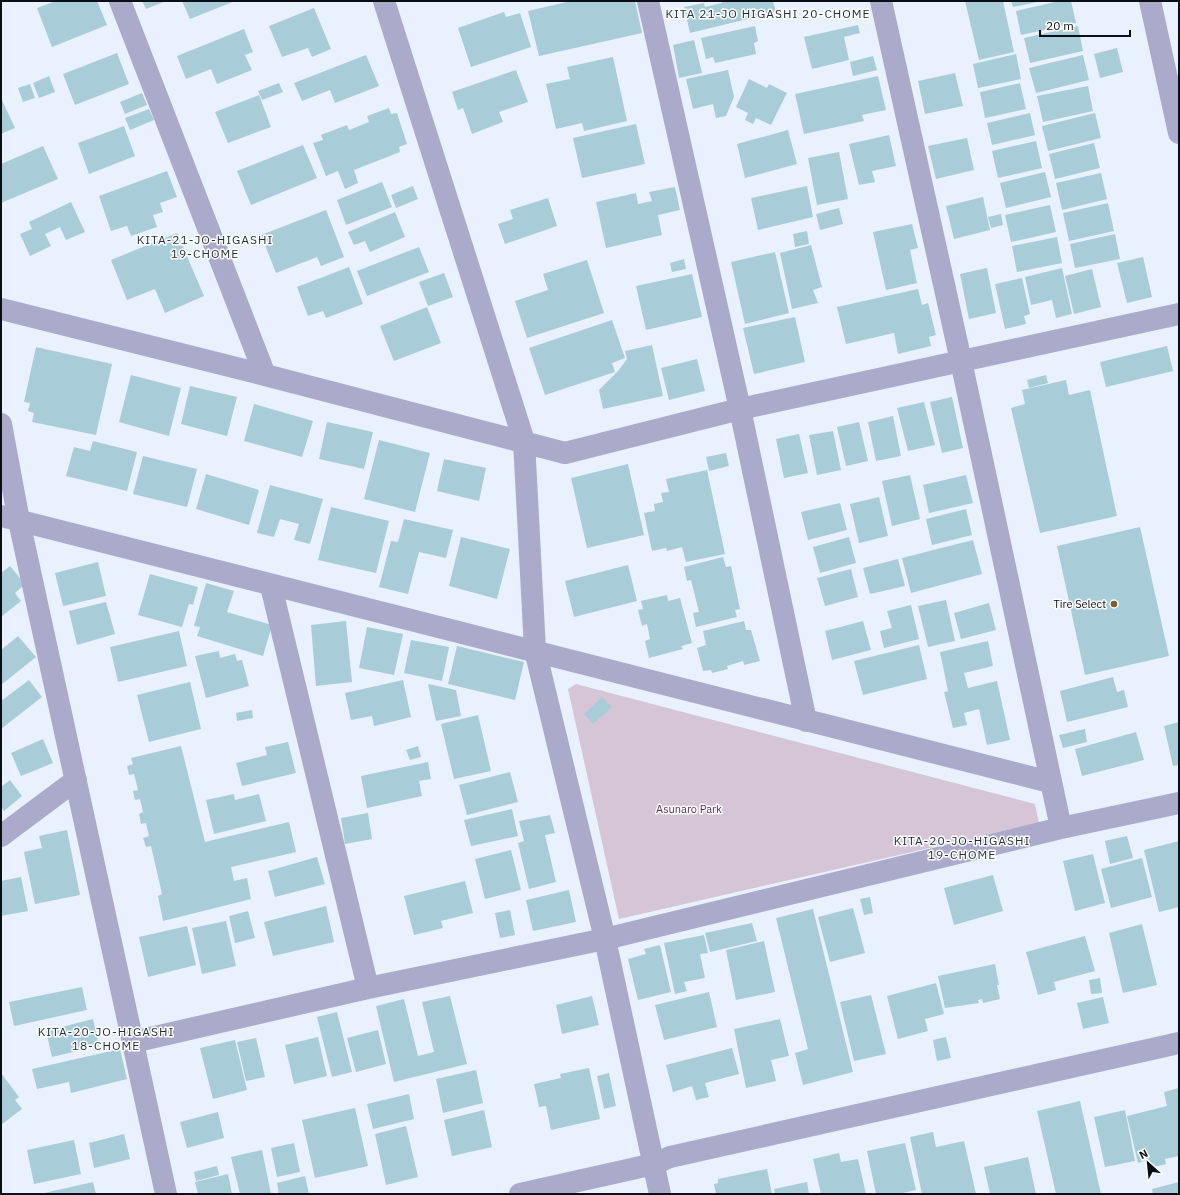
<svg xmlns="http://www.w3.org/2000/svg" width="1180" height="1195" viewBox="0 0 1180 1195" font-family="'IBM Plex Sans',sans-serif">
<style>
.green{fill:#d5c5d7}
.building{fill:#a9cdd8}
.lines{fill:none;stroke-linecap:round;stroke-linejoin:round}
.minor{stroke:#acaaca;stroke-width:22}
.poi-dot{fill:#785f30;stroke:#fefefe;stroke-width:1.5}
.labels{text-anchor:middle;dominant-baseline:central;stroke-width:3;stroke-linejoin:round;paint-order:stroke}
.poi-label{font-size:11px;fill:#0a0f15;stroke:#fefefe;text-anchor:end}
.park-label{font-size:11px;fill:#513255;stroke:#fefefe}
.neighbourhood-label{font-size:12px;letter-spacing:1px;fill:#1f2b39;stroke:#fefefe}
</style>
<rect width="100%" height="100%" fill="#e8f1fd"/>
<path class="green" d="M 576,684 L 1035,804 L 1039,823 L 619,919 L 568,689 Z"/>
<path class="building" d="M 56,1 L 97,1 L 107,25 L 52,47 L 37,8 Z
M 142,1 L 166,1 L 146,9 Z
M 182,1 L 235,1 L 190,19 Z
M 571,1 L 635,1 L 642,33 L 539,56 L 528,11 Z
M 721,1 L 773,1 L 776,12 L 690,33 L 684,7 L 704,3 L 705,7 L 722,3 Z
M 965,1 L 1003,1 L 1014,52 L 979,60 Z
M 1011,1 L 1037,1 L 1037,2 L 1013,7 Z
M 1059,1 L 1071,1 L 1076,23 L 1021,35 L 1016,11 Z
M 314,8 L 331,49 L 312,57 L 308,48 L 282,57 L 269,26 Z
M 504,12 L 506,17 L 520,13 L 531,47 L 471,67 L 458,28 Z
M 858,25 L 860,33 L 844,37 L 849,60 L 812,69 L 804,37 Z
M 755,26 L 758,41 L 754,43 L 756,54 L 715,63 L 713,57 L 706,59 L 701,38 Z
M 1078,26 L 1083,51 L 1030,63 L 1024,38 Z
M 244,29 L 253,52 L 245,55 L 252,70 L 217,84 L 211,69 L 186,79 L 177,56 Z
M 694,40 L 702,73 L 679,78 L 673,45 Z
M 1117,48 L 1123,72 L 1100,78 L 1094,54 Z
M 117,53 L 129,84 L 75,105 L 63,74 Z
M 1016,54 L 1021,79 L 978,88 L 973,64 Z
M 366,55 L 379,86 L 335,103 L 330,90 L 302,101 L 294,83 Z
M 1083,55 L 1089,80 L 1036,93 L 1029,68 Z
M 873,56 L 877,70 L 853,76 L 850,62 Z
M 613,57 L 627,121 L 584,131 L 582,123 L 556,129 L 546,84 L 570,79 L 567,67 Z
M 516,70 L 528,102 L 499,112 L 503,122 L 472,134 L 463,108 L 458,110 L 452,92 Z
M 728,70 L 734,97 L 726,116 L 716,118 L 713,104 L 693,109 L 686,79 Z
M 955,73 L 963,106 L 925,114 L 918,81 Z
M 49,76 L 55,92 L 39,98 L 33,83 Z
M 878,76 L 886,110 L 862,115 L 864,121 L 804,134 L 795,94 Z
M 749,79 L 767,88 L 769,84 L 787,93 L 771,125 L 756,118 L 753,124 L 745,120 L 748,113 L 736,107 Z
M 279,83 L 283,92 L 262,100 L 258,91 Z
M 1020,83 L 1026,109 L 985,118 L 980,92 Z
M 30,84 L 35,98 L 23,102 L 18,88 Z
M 1088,86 L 1093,111 L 1043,122 L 1037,96 Z
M 142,93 L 147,105 L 125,114 L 120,102 Z
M 259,95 L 271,127 L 228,143 L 215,112 Z
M 1,98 L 15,128 L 1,134 Z
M 389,108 L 391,114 L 397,113 L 407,144 L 399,147 L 400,152 L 354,170 L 358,183 L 345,189 L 338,171 L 326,176 L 313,143 L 323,140 L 321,135 L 347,125 L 349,130 L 369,122 L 367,116 Z
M 149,109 L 154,120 L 130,130 L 125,118 Z
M 1030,113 L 1035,135 L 992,145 L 987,123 Z
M 1095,113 L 1101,138 L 1048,151 L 1042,126 Z
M 636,124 L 645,164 L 582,178 L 573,138 Z
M 124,126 L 135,156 L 89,174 L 78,143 Z
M 788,130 L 797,164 L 745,178 L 737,144 Z
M 889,135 L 896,166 L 872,171 L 875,182 L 859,185 L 849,144 Z
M 967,138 L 974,170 L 936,179 L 928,146 Z
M 1036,141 L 1042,168 L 998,178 L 992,151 Z
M 1094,143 L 1100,168 L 1055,179 L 1049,154 Z
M 303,145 L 317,178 L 251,205 L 237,171 Z
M 43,146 L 58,179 L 1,203 L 1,164 Z
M 839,152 L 848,199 L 817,205 L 808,158 Z
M 167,171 L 177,197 L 160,203 L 163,212 L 153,215 L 157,227 L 131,236 L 127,226 L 111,231 L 99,196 Z
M 1045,172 L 1051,197 L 1006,208 L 1000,183 Z
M 1101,173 L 1107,199 L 1062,210 L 1056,183 Z
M 382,182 L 392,207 L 346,225 L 337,200 Z
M 413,186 L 418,199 L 396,208 L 391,195 Z
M 807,186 L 813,217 L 758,230 L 751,198 Z
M 675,187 L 680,210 L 658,215 L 662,235 L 606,248 L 596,202 L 636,193 L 638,204 L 652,201 L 649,192 Z
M 983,197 L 990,230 L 954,239 L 946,206 Z
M 548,198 L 557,226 L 505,244 L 498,224 L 513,219 L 510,210 Z
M 71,202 L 85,232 L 66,240 L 60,227 L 45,234 L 51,246 L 30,256 L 20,234 L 32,229 L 29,222 Z
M 1108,203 L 1114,231 L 1069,241 L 1063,213 Z
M 1050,205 L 1056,232 L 1011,242 L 1005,215 Z
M 839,208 L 843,224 L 820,230 L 816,214 Z
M 326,210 L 344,257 L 321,266 L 317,257 L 276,273 L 261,235 Z
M 395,212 L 405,237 L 370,252 L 365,241 L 354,245 L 348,232 Z
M 1001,214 L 1003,225 L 991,228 L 988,217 Z
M 912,224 L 918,248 L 910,250 L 917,283 L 886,290 L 873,232 Z
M 807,231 L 809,244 L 795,247 L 793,234 Z
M 177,233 L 204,296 L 165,313 L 155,289 L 127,300 L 111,260 Z
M 1115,234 L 1120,259 L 1075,268 L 1070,244 Z
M 1057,237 L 1062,263 L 1017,272 L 1012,246 Z
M 811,245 L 822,287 L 813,290 L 818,303 L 792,309 L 780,253 Z
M 419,247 L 429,272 L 367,296 L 357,271 Z
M 775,252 L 789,313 L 745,324 L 731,262 Z
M 1143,257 L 1152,297 L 1127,303 L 1117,263 Z
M 684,259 L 686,269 L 672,272 L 670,263 Z
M 587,260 L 604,313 L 527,338 L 515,301 L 548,290 L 543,274 Z
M 349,267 L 363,304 L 326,318 L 323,311 L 308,316 L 297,287 Z
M 987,268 L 996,313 L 969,319 L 960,274 Z
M 1062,268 L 1072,314 L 1056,318 L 1052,300 L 1031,305 L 1025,277 Z
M 1092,269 L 1101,307 L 1074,314 L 1065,276 Z
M 444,273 L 453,297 L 428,306 L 419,282 Z
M 692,274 L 702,317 L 646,330 L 636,286 Z
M 1022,278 L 1030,314 L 1024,316 L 1026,324 L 1005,329 L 995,284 Z
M 918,289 L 922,305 L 928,303 L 936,335 L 929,337 L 931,346 L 898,354 L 894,333 L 846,344 L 837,307 Z
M 427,307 L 441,343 L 394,361 L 380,326 Z
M 795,317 L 805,362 L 754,374 L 743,328 Z
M 612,320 L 625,358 L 612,363 L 615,372 L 545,395 L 529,348 Z
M 652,345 L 663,396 L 603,409 L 599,390 L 618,371 L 627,359 L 625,351 Z
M 1167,346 L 1173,371 L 1106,387 L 1100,362 Z
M 36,347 L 112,364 L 96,435 L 32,422 L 34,413 L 28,411 L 30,403 L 24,402 Z
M 697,359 L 705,391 L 669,400 L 661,368 Z
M 131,375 L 181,388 L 169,436 L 119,422 Z
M 1046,375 L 1048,383 L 1029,388 L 1027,380 Z
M 1066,380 L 1069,395 L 1090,390 L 1117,516 L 1040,533 L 1011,408 L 1025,404 L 1022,390 Z
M 190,386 L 237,397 L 227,436 L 181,424 Z
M 952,397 L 963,448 L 942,453 L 930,402 Z
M 924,402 L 935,445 L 908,451 L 897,408 Z
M 254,404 L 313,421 L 302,457 L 244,441 Z
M 893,416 L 901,456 L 876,461 L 868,422 Z
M 327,422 L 373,432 L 364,469 L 319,459 Z
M 859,422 L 868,461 L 846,466 L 837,427 Z
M 833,431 L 841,470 L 817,475 L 809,435 Z
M 799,434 L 808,473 L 784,478 L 776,439 Z
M 379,440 L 430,453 L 415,512 L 364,499 Z
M 93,441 L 137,452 L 127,491 L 66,476 L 74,447 L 90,451 Z
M 726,453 L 729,466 L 709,471 L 706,457 Z
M 143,456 L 197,469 L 187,507 L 133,494 Z
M 444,459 L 486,468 L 479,501 L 437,491 Z
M 628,464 L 644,535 L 587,548 L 571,478 Z
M 707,470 L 725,554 L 686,562 L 682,547 L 667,551 L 666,548 L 652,551 L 644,513 L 655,511 L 654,504 L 663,502 L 661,493 L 669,492 L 666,479 Z
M 206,474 L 259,490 L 249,525 L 196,509 Z
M 910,475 L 920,519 L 892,526 L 882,481 Z
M 966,475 L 973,503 L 929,513 L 923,485 Z
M 270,485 L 323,499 L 310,544 L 294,540 L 299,524 L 280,519 L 274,537 L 257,533 Z
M 879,497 L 888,536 L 859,543 L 850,504 Z
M 840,503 L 847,530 L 808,540 L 801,512 Z
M 331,507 L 389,521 L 376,573 L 318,560 Z
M 966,509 L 972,535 L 932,545 L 926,519 Z
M 404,519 L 453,530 L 446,558 L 419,552 L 408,594 L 379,587 L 391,541 L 398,542 Z
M 1140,527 L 1169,656 L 1085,675 L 1057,546 Z
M 461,537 L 510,549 L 497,599 L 449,586 Z
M 849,537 L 856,563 L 820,573 L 813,547 Z
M 973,540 L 982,574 L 911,593 L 902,558 Z
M 723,557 L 726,567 L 731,566 L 740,609 L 735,610 L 737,617 L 696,627 L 693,613 L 699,612 L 691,580 L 687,581 L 684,567 Z
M 898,559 L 905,586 L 870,594 L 863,568 Z
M 98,562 L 106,596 L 63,606 L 55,573 Z
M 628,565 L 637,601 L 574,617 L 565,581 Z
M 10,566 L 25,584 L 15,593 L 21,601 L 1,617 L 1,573 Z
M 851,569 L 858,597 L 825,606 L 817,578 Z
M 150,574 L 198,587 L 193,605 L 189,604 L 182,627 L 138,615 Z
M 206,583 L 234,591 L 227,612 L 272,625 L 263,656 L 197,636 L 200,627 L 194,626 Z
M 667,595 L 668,601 L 680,598 L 692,643 L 681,646 L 683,649 L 649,658 L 645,641 L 650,639 L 647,624 L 642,626 L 638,610 L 643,609 L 641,601 Z
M 946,600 L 955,641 L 928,647 L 918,606 Z
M 106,602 L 115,634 L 77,645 L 69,611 Z
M 989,603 L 996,630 L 961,639 L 954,613 Z
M 911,605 L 919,639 L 884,648 L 880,631 L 892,628 L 887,611 Z
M 346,621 L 352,682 L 316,686 L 311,625 Z
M 744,621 L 746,630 L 751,630 L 760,661 L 744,665 L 743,661 L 727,666 L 728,669 L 712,673 L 711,670 L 703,671 L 697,648 L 706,645 L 703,631 Z
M 863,621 L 871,650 L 832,660 L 825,631 Z
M 367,627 L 403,634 L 394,675 L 359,668 Z
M 179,631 L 187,666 L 118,682 L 110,647 Z
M 18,636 L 36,657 L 1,685 L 1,650 Z
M 411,640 L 449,647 L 442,681 L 404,673 Z
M 988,641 L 993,666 L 964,673 L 968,688 L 997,681 L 1010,740 L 987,745 L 979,709 L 964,713 L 967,725 L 953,728 L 944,692 L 948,691 L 940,652 Z
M 919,645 L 927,679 L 863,695 L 854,661 Z
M 457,646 L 524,662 L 515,700 L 448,684 Z
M 219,651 L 220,658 L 235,654 L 237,661 L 242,660 L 249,686 L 206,698 L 195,656 Z
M 1113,677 L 1117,692 L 1124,690 L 1128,707 L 1067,722 L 1060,691 Z
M 29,680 L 42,697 L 1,729 L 1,701 Z
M 403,680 L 411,717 L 374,726 L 372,716 L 351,720 L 345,693 Z
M 190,682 L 201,729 L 149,742 L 137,695 Z
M 428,684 L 456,690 L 461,716 L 436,721 Z
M 602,697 L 612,707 L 593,724 L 584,714 Z
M 252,710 L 253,718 L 237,721 L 236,713 Z
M 478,715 L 491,771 L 454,779 L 441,724 Z
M 1179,722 L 1179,765 L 1173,766 L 1164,726 Z
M 1085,729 L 1087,742 L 1063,748 L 1059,735 Z
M 1136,732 L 1144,760 L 1082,776 L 1075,749 Z
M 43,739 L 53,763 L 21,776 L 11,753 Z
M 288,742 L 296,773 L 242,786 L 236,763 L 267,755 L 265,747 Z
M 181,746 L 205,842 L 289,822 L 296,852 L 231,867 L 234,881 L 247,878 L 251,899 L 163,921 L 158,896 L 162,894 L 151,846 L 146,847 L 143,838 L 149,836 L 146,823 L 141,824 L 139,814 L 143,812 L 140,799 L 135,800 L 133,791 L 138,790 L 134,774 L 129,775 L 127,766 L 133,764 L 131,758 Z
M 418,746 L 421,757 L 410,760 L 406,750 Z
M 428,762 L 431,779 L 419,781 L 422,796 L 367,808 L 361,776 Z
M 510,772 L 518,802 L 467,815 L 459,785 Z
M 10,780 L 22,796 L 4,811 L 1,807 L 1,787 Z
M 234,794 L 235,800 L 259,794 L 266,821 L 214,834 L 206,800 Z
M 512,809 L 518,836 L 471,846 L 464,820 Z
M 368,813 L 372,839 L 345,844 L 341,818 Z
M 550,815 L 555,833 L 545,835 L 556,882 L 529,889 L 518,843 L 524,841 L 519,821 Z
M 67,830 L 80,895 L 35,904 L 24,852 L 42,848 L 39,836 Z
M 1127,836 L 1133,858 L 1110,864 L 1105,841 Z
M 1179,841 L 1179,907 L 1159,912 L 1144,850 Z
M 511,850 L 521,890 L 485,899 L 475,859 Z
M 1093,854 L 1105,903 L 1075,911 L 1063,861 Z
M 317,857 L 325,884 L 275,897 L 268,871 Z
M 1142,858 L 1152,897 L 1111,908 L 1101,869 Z
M 993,875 L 1003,911 L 954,925 L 944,888 Z
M 21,877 L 28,911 L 1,916 L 1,881 Z
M 465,881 L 473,913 L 441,921 L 443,928 L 414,935 L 404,896 Z
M 569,890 L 576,922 L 533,931 L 526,900 Z
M 870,897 L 873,913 L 864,915 L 860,899 Z
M 326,906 L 334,942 L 273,956 L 264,922 Z
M 853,908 L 865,953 L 830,962 L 818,917 Z
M 813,909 L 853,1072 L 803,1085 L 795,1053 L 808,1049 L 776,918 Z
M 510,910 L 515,935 L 500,938 L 495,913 Z
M 248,911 L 255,938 L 235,943 L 229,916 Z
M 226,921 L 236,966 L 202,974 L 192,928 Z
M 752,923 L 757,941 L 710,952 L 705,933 Z
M 1142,924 L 1157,985 L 1123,993 L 1109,933 Z
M 187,926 L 196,965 L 148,977 L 139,937 Z
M 704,935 L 708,953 L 700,954 L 705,978 L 684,982 L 687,991 L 675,994 L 664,943 Z
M 1085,936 L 1095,971 L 1054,982 L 1056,990 L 1038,995 L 1026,952 Z
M 764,941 L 775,992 L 736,1000 L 726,950 Z
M 660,945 L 671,992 L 638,1000 L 628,959 L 646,954 L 644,949 Z
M 995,964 L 999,985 L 997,985 L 1000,999 L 983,1003 L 982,999 L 978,1000 L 979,1003 L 945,1008 L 938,976 Z
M 1100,978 L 1102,993 L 1091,994 L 1089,980 Z
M 936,983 L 944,1014 L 925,1019 L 928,1031 L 898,1039 L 887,996 Z
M 82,987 L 87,1010 L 14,1026 L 9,1002 Z
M 709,992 L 717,1027 L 664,1040 L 655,1005 Z
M 871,995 L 886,1054 L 854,1061 L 840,1002 Z
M 450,996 L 467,1064 L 394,1082 L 376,1006 L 404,999 L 418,1056 L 434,1052 L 422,1002 Z
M 592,996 L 599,1025 L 562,1034 L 556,1005 Z
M 1103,997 L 1109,1023 L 1083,1029 L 1077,1003 Z
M 337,1012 L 352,1072 L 332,1077 L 317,1017 Z
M 93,1019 L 99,1046 L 52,1057 L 46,1031 Z
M 780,1019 L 789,1056 L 771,1060 L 776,1081 L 746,1088 L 734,1029 Z
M 378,1030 L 386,1064 L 356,1072 L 347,1038 Z
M 318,1037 L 327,1076 L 294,1084 L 285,1045 Z
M 946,1037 L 951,1058 L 937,1061 L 933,1040 Z
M 256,1038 L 265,1077 L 246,1081 L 237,1042 Z
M 235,1040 L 247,1090 L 213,1099 L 200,1048 Z
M 732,1048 L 739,1074 L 705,1083 L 709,1097 L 696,1100 L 692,1086 L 673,1092 L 666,1065 Z
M 120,1049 L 127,1079 L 71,1093 L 69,1082 L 37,1089 L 32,1069 Z
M 589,1068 L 600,1119 L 551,1130 L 546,1106 L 539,1107 L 534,1084 L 561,1078 L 560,1074 Z
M 476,1070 L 483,1103 L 443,1113 L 436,1079 Z
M 1,1073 L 19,1097 L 15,1100 L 22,1109 L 1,1125 Z
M 609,1073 L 616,1106 L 604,1109 L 597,1076 Z
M 1179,1088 L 1179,1156 L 1165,1159 L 1166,1164 L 1149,1168 L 1147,1160 L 1138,1163 L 1127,1116 L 1167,1106 L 1164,1092 Z
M 409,1094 L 414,1119 L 373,1129 L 367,1104 Z
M 1080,1101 L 1101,1194 L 1056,1194 L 1037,1111 Z
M 355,1108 L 368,1166 L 315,1178 L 302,1120 Z
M 484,1110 L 492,1147 L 452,1156 L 444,1120 Z
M 1125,1110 L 1135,1161 L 1105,1167 L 1094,1117 Z
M 218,1112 L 224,1138 L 187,1148 L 180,1122 Z
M 406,1126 L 418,1177 L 386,1185 L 375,1134 Z
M 933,1132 L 936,1147 L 964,1141 L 976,1194 L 922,1194 L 910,1137 Z
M 124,1134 L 130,1159 L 94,1168 L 89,1143 Z
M 74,1140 L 81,1174 L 34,1184 L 27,1150 Z
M 294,1143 L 300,1172 L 277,1177 L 271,1148 Z
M 905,1143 L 916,1190 L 898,1194 L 876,1194 L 867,1151 Z
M 262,1150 L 271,1194 L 240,1194 L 231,1157 Z
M 839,1153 L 841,1162 L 858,1159 L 866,1194 L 821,1194 L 813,1159 Z
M 1028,1157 L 1036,1194 L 990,1194 L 984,1167 Z
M 217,1166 L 219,1175 L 196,1181 L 194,1172 Z
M 767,1169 L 772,1194 L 716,1194 L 714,1184 L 718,1183 L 718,1179 Z
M 228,1174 L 232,1194 L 198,1194 L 195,1182 Z
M 305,1176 L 309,1194 L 279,1194 L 277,1183 Z
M 93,1182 L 96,1194 L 44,1194 L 44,1193 Z
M 807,1182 L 809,1194 L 775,1194 L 774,1189 Z
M 1179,1182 L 1179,1194 L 1153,1194 L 1152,1189 Z"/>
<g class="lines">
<path class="minor" d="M 120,1 L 265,375
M 384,1 L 524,441 L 535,650 L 605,939 L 660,1194
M 648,1 L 740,409 L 806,721
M 881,1 L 961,361 L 1061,828
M 1150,1 L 1179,133
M 1,309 L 265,375 L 565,453 L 740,409 L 1179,314
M 1,424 L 19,521 L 166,1194
M 1,516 L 1050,782
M 271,586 L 368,988
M 1,836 L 76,780
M 133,1042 L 368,988 L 605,939 L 1061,828 L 1179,803
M 520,1194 L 654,1164 L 670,1157 L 1179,1043"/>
</g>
<circle class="poi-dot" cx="1114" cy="604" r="4"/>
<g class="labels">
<g class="poi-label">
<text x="1106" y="604">Tire Select</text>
</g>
<g class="park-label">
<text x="689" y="809">Asunaro Park</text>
</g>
<g class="neighbourhood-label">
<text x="768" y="13">KITA 21-JO HIGASHI 20-CHOME</text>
<text x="205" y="239">KITA-21-JO-HIGASHI<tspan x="205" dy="14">19-CHOME</tspan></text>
<text x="962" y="840">KITA-20-JO-HIGASHI<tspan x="962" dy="14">19-CHOME</tspan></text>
<text x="106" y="1031">KITA-20-JO-HIGASHI<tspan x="106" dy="14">18-CHOME</tspan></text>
</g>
</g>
<rect width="1180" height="1195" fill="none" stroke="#0a0f15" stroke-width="4"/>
<g transform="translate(1148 1163) rotate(333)" stroke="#fefefe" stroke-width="3" paint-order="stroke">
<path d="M0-3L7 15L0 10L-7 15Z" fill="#0a0f15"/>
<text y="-6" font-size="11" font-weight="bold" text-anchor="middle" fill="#0a0f15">N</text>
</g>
<path d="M1040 30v6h90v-6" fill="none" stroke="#0a0f15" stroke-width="2"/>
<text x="1046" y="30" font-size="12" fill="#0a0f15" stroke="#fefefe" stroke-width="3" paint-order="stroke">20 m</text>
</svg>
